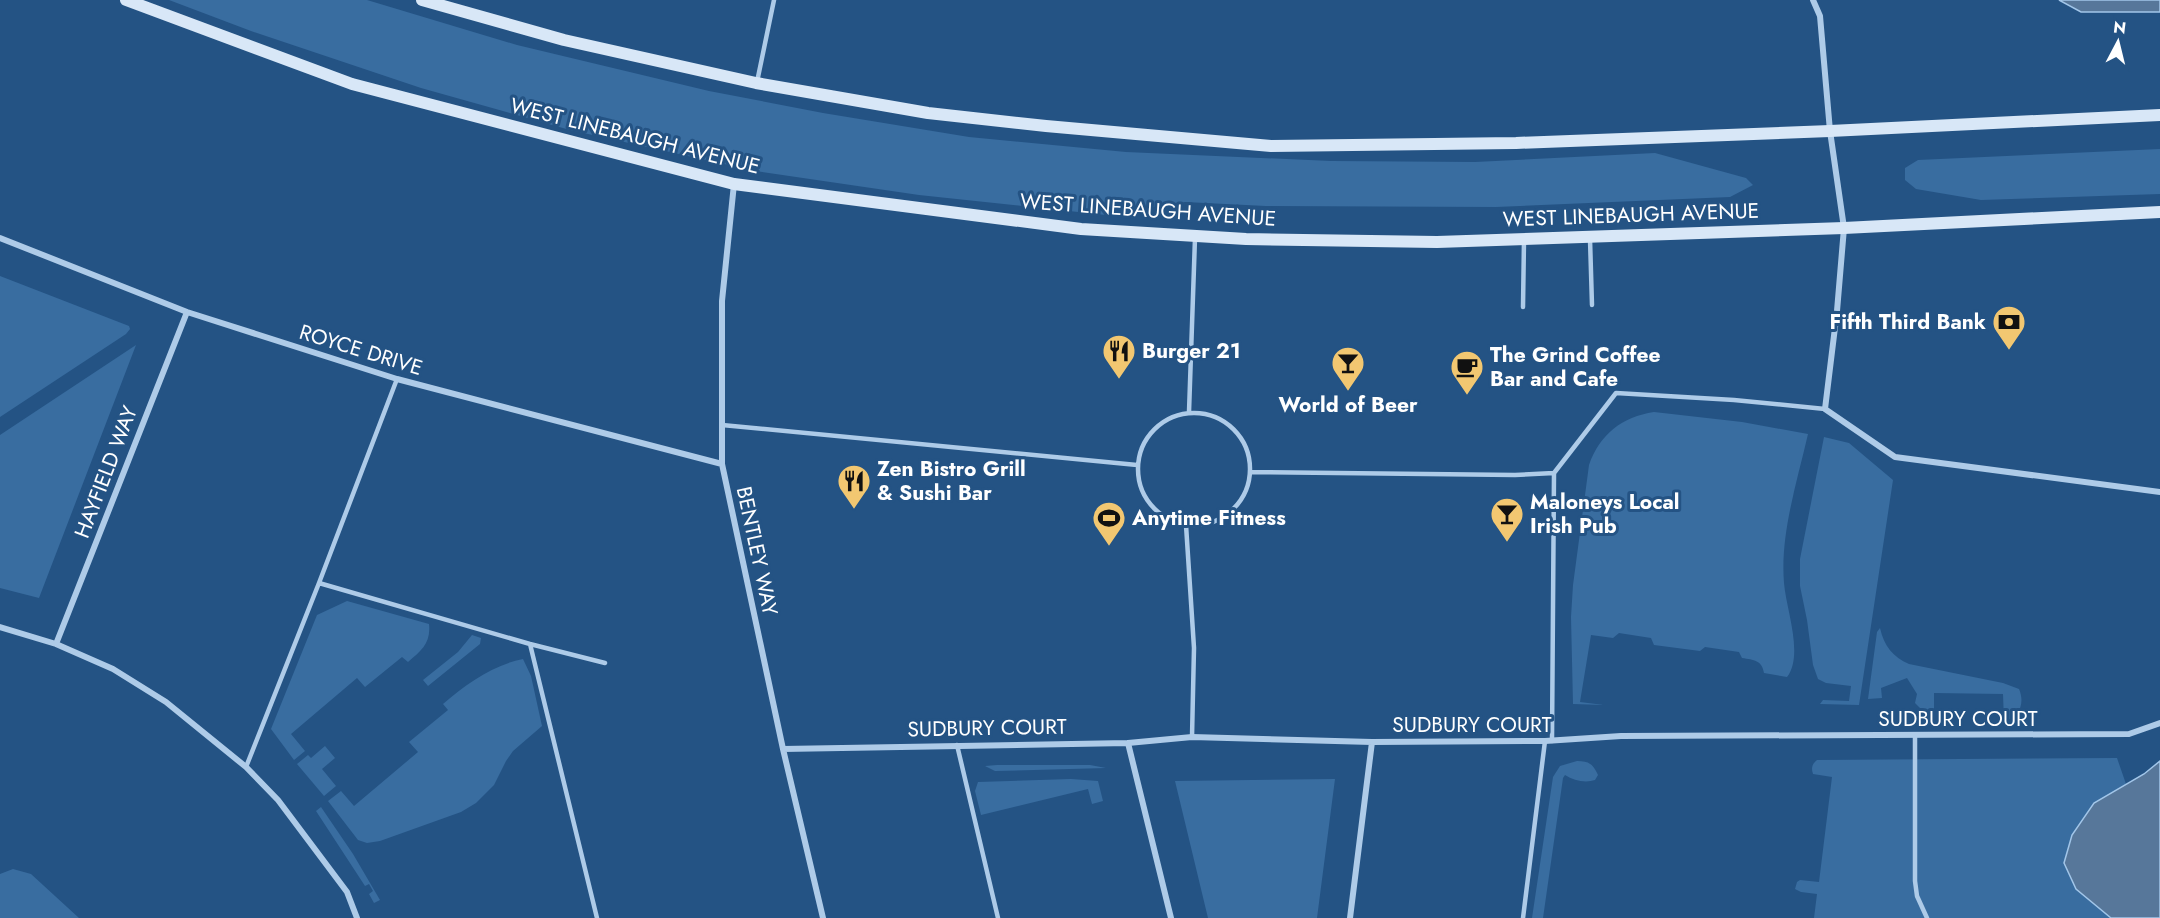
<svg xmlns="http://www.w3.org/2000/svg" width="2160" height="918" viewBox="0 0 2160 918" font-family="Jost,sans-serif">
<style>
.green{fill:#396da0}
.water{fill:#57779a;stroke:#a2c6e9;stroke-width:1.5}
.lines{fill:none;stroke-linecap:round;stroke-linejoin:round}
.lane{stroke:#aecbe8;stroke-width:4.5}
.street{stroke:#aecbe8;stroke-width:6}
.secondary{stroke:#d8e7f7;stroke-width:12}
.labels{text-anchor:middle;dominant-baseline:central;stroke-width:6;stroke-linejoin:round;paint-order:stroke}
.street-label{font-size:21px;fill:#fff;stroke:#245384}
.poi-label{font-size:21px;font-weight:bold;fill:#fff;stroke:#245384;text-anchor:start}
</style>
<rect width="100%" height="100%" fill="#245384"/>
<path class="green" d="M 169,0 L 367,0 L 517,45 L 709,91 L 823,113 L 969,137 L 1126,152 L 1331,161 L 1475,162 L 1655,153 L 1746,178 L 1753,185 L 1730,197 L 1496,207 L 1266,206 L 1185,202 L 1106,215 L 919,195 L 756,171 L 570,130 L 421,88 L 251,31 Z
M 2160,149 L 2160,194 L 1981,200 L 1916,189 L 1905,180 L 1905,168 L 1918,160 Z
M 0,276 L 129,326 L 130,329 L 126,334 L 0,417 Z
M 136,345 L 39,598 L 0,588 L 0,435 Z
M 1654,412 L 1742,422 L 1808,434 C 1797,482 1780,534 1784,583 C 1786,609 1804,655 1787,677 L 1764,673 C 1762,660 1754,660 1742,658 L 1739,652 L 1705,647 L 1700,651 L 1654,645 L 1651,638 L 1619,633 L 1613,638 L 1591,635 L 1580,702 L 1604,705 L 1573,704 L 1571,617 L 1573,585 L 1589,465 C 1600,434 1622,417 1654,412 Z
M 1824,437 L 1849,443 L 1893,480 L 1859,705 L 1820,704 L 1823,700 L 1849,701 L 1851,686 L 1826,683 L 1818,679 L 1813,665 L 1807,620 L 1800,586 L 1800,559 Z
M 347,601 L 429,624 C 431,643 422,650 408,662 L 402,657 L 365,687 L 357,678 L 291,734 L 305,751 L 294,760 L 271,729 L 317,615 Z
M 1880,628 C 1884,646 1893,657 1909,664 L 2003,683 L 2019,689 C 2025,703 2020,717 2004,721 L 2003,694 L 1934,693 L 1934,715 L 1930,718 L 1915,703 L 1917,694 L 1907,678 L 1881,688 L 1882,698 L 1868,699 L 1877,632 Z
M 472,635 L 481,638 L 480,644 L 428,686 L 423,680 L 458,652 Z
M 523,659 L 531,676 L 542,726 L 513,751 L 506,761 L 494,785 L 476,803 L 461,812 L 380,841 L 367,843 L 358,840 L 328,801 L 341,791 L 354,806 L 418,752 L 409,742 L 448,710 L 443,704 C 466,684 493,665 523,659 Z
M 325,746 L 335,758 L 322,769 L 336,786 L 324,796 L 297,764 L 308,755 L 311,758 Z
M 2117,758 L 2126,784 L 2094,804 L 2076,889 L 2111,918 L 1814,918 L 1817,894 L 1801,892 L 1795,889 L 1797,882 L 1800,880 L 1819,882 L 1832,777 L 1813,774 C 1811,768 1812,764 1817,760 Z
M 1577,761 C 1589,761 1593,764 1598,775 L 1595,780 C 1586,783 1574,781 1565,775 L 1563,778 L 1543,918 L 1532,918 L 1553,777 L 1560,766 Z
M 997,765 L 1090,765 L 1106,768 L 995,771 L 985,766 Z
M 1071,779 L 1098,781 L 1103,801 L 1092,804 L 1088,789 L 981,815 L 975,791 L 978,782 Z
M 1335,779 L 1317,918 L 1208,918 L 1175,781 Z
M 321,807 L 353,854 L 380,900 L 374,903 L 369,894 L 373,891 L 369,884 L 365,886 L 316,811 Z
M 13,869 L 31,874 L 79,918 L 0,918 L 0,874 Z"/>
<path class="water" d="M 2059,0 L 2160,0 L 2160,12 L 2081,12 Z
M 2160,761 L 2160,918 L 2111,918 L 2076,889 L 2064,863 L 2072,835 L 2094,803 L 2144,774 Z"/>
<g class="lines">
<path class="lane" d="M 757,82 L 774,0
M 1590,239 L 1592,305
M 1523,307 L 1524,240
M 1189,412 L 1195,238
M1138 469a56 56 0 1 1 112 0a56 56 0 1 1-112 0Z
M 722,425 L 1137,465
M 1251,472 L 1515,475 L 1554,473 L 1616,393 L 1734,400 L 1825,409
M 1186,525 L 1194,648 L 1192,737
M 319,583 L 530,644 L 605,663
M 530,644 L 597,918
M 1915,735 L 1915,881 L 1917,896 L 1927,918
M 1552,741 L 1554,473
M 957,745 L 998,918
M 246,767 L 319,583 L 397,379
M 1523,918 L 1545,741"/>
<path class="street" d="M 1813,0 L 1820,16 L 1830,131 L 1844,228 L 1837,311 L 1825,409 L 1895,457 L 2160,492
M 734,184 L 722,301 L 722,464 L 783,749 L 823,918
M 0,238 L 187,312 L 397,379 L 722,464
M 0,627 L 56,644 L 113,669 L 166,702 L 246,767 L 278,800 L 347,892 L 357,918
M 56,644 L 187,312
M 1128,743 L 1171,918
M 783,749 L 1128,743 L 1192,737 L 1372,742 L 1545,741 L 1621,736 L 2129,734 L 2160,723
M 1350,918 L 1372,742"/>
<path class="secondary" d="M 126,0 L 352,84 L 734,184 L 1081,229 L 1246,239 L 1437,242 L 1844,228 L 2160,212
M 422,0 L 564,40 L 756,83 L 928,113 L 1046,126 L 1271,146 L 1516,143 L 1830,131 L 2160,115"/>
</g>
<defs>
<g id="bank-pin" transform="scale(1.725)"><path d="M0 17L-7.5 6A9.5 9.5 0 1 1 7.5 6Z" fill="#f2c771" stroke="#245384"/><path d="M-6-4H6V4H-6ZM0-2.3a2.3 2.3 0 1 0 0 4.6a2.3 2.3 0 1 0 0-4.6Z" fill="#111"/></g>
<g id="restaurant-pin" transform="scale(1.725)"><path d="M0 17L-7.5 6A9.5 9.5 0 1 1 7.5 6Z" fill="#f2c771" stroke="#245384"/><path d="M-5-6h1v4h1v-4h1v4h1v-4h1v5L-1.5 .5V6h-2V.5L-5-1ZM5-6V6H3V1.5H1.5Q1.5-4 5-6Z" fill="#111"/></g>
<g id="bar-pin" transform="scale(1.725)"><path d="M0 17L-7.5 6A9.5 9.5 0 1 1 7.5 6Z" fill="#f2c771" stroke="#245384"/><path d="M-6-5H6L.8 .8V4.5H3.5V6h-7V4.5H-.8V.8Z" fill="#111"/></g>
<g id="cafe-pin" transform="scale(1.725)"><path d="M0 17L-7.5 6A9.5 9.5 0 1 1 7.5 6Z" fill="#f2c771" stroke="#245384"/><path d="M-5.5-4.5H6V0H3Q3 3.5 0 3.5H-2.5Q-5.5 3.5-5.5 0ZM3-3.2v2h1.7v-2ZM-6 4.5H4V6H-6Z" fill="#111"/></g>
<g id="stadium-pin" transform="scale(1.725)"><path d="M0 17L-7.5 6A9.5 9.5 0 1 1 7.5 6Z" fill="#f2c771" stroke="#245384"/><path d="M0-5a6.5 5 0 1 0 0 10a6.5 5 0 1 0 0-10ZM-3.5-1.8h7v3.6h-7Z" fill="#111"/></g>
</defs>
<g fill-rule="evenodd">
<use href="#bank-pin" x="2009" y="322"/>
<use href="#restaurant-pin" x="1119" y="351"/>
<use href="#bar-pin" x="1348" y="363"/>
<use href="#cafe-pin" x="1467" y="367"/>
<use href="#restaurant-pin" x="854" y="481"/>
<use href="#bar-pin" x="1507" y="514"/>
<use href="#stadium-pin" x="1109" y="518"/>
</g>
<g class="labels">
<g class="street-label">
<text transform="translate(635 136) rotate(14)">WEST LINEBAUGH AVENUE</text>
<text transform="translate(1148 210) rotate(4)">WEST LINEBAUGH AVENUE</text>
<text transform="translate(1631 215) rotate(-2)">WEST LINEBAUGH AVENUE</text>
<text transform="translate(361 350) rotate(17)">ROYCE DRIVE</text>
<text transform="translate(106 472) rotate(-69)">HAYFIELD WAY</text>
<text transform="translate(757 551) rotate(78)">BENTLEY WAY</text>
<text x="1958" y="719">SUDBURY COURT</text>
<text x="1472" y="725">SUDBURY COURT</text>
<text transform="translate(987 728) rotate(-1)">SUDBURY COURT</text>
</g>
<g class="poi-label">
<text x="1986" y="322" text-anchor="end">Fifth Third Bank</text>
<text x="1142" y="351">Burger 21</text>
<text x="1490" y="355">The Grind Coffee<tspan x="1490" dy="24">Bar and Cafe</tspan></text>
<text x="1348" y="405" text-anchor="middle">World of Beer</text>
<text x="877" y="469">Zen Bistro Grill<tspan x="877" dy="24">&amp; Sushi Bar</tspan></text>
<text x="1530" y="502">Maloneys Local<tspan x="1530" dy="24">Irish Pub</tspan></text>
<text x="1132" y="518">Anytime Fitness</text>
</g>
</g>
<g transform="translate(2118 42) rotate(7)" stroke="#245384" stroke-width="4.5" paint-order="stroke">
<path d="M0-4.5L10 22L0 15L-10 22Z" fill="#ffffff"/>
<text y="-9" font-size="16" font-weight="bold" text-anchor="middle" fill="#ffffff">N</text>
</g>
</svg>
